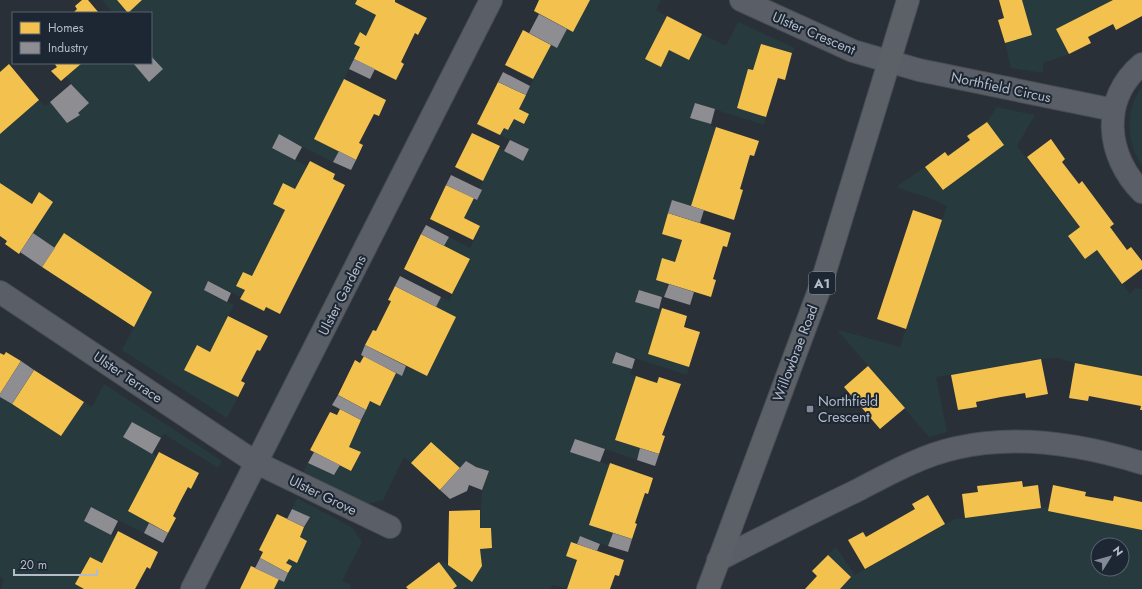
<svg xmlns="http://www.w3.org/2000/svg" width="1142" height="589" viewBox="0 0 1142 589" font-family="Jost,sans-serif">
<style>
.green{fill:#273a3e;fill-rule:evenodd}
.homes{fill:#f2c14e}
.industry{fill:#8d8d92}
.lines{fill:none;stroke-linecap:round;stroke-linejoin:round}
.minor-casing{stroke:#484c53;stroke-width:24}
.primary-casing{stroke:#484c55;stroke-width:24}
.minor{stroke:#5a5e66;stroke-width:22}
.primary{stroke:#5c6168;stroke-width:22}
.poi-dot{fill:#848b96;stroke:#1d2633;stroke-width:1.5}
.labels{text-anchor:middle;dominant-baseline:central;stroke-width:4;stroke-linejoin:round;paint-order:stroke}
.shield{fill:#1d2633;stroke:#878f9c;stroke-width:1}
.shield-label{font-size:13px;font-weight:bold;fill:#b4bcc9}
.street-label{font-size:14px;fill:#b4bcc9;stroke:#1d2633}
.poi-label{font-size:14px;fill:#b4bcc9;stroke:#1d2633;text-anchor:start}
</style>
<rect width="100%" height="100%" fill="#2a3038"/>
<path class="green" d="M 102,0 L 117,0 L 128,12 L 142,0 L 357,0 L 355,4 L 376,15 L 366,36 L 360,33 L 354,44 L 360,47 L 314,139 L 339,151 L 333,162 L 279,135 L 272,148 L 307,166 L 295,189 L 283,183 L 273,204 L 285,210 L 252,276 L 243,272 L 236,285 L 245,290 L 241,297 L 209,281 L 204,290 L 234,305 L 210,352 L 197,345 L 197,376 L 238,397 L 227,418 L 122,350 L 152,292 L 64,234 L 55,248 L 33,233 L 53,202 L 39,193 L 32,204 L 0,183 L 0,134 L 39,100 L 45,106 L 50,102 L 67,122 L 80,115 L 78,113 L 88,103 L 66,77 L 82,63 L 133,63 L 149,82 L 163,69 L 151,56 L 151,13 L 113,13 Z
M 590,0 L 661,0 L 656,10 L 667,16 L 646,59 L 661,67 L 669,50 L 689,60 L 702,34 L 726,46 L 738,22 L 795,48 L 792,53 L 761,44 L 753,70 L 748,69 L 737,108 L 766,117 L 764,125 L 695,103 L 691,118 L 711,124 L 711,126 L 716,127 L 691,206 L 672,200 L 662,234 L 682,240 L 664,297 L 639,290 L 635,301 L 662,310 L 648,354 L 689,367 L 687,375 L 616,352 L 612,363 L 632,369 L 630,374 L 636,376 L 615,440 L 640,448 L 637,460 L 575,439 L 570,451 L 609,465 L 613,533 L 608,546 L 580,536 L 577,544 L 571,542 L 566,556 L 577,560 L 567,589 L 552,585 L 551,589 L 453,589 L 457,586 L 439,562 L 442,561 L 472,582 L 482,566 L 480,549 L 492,548 L 491,529 L 480,528 L 482,490 L 489,471 L 476,467 L 467,461 L 460,468 L 430,442 L 411,463 L 404,457 L 383,500 L 367,504 L 303,472 L 308,463 L 334,475 L 340,465 L 352,471 L 361,453 L 349,447 L 370,401 L 380,406 L 396,373 L 402,375 L 406,366 L 427,376 L 456,317 L 436,307 L 441,297 L 449,301 L 470,259 L 444,246 L 449,237 L 470,248 L 480,226 L 464,218 L 474,198 L 477,199 L 482,190 L 479,189 L 499,148 L 523,160 L 528,149 L 500,135 L 504,128 L 509,129 L 514,119 L 525,124 L 529,114 L 519,109 L 551,45 L 557,48 L 567,29 L 573,32 Z
M 1022,0 L 1113,0 L 1056,29 L 1069,54 L 1043,63 L 1043,73 L 1011,68 L 1005,43 L 1032,35 Z
M 1142,86 L 1142,166 C 1126,141 1125,111 1142,86 Z
M 997,107 L 1035,115 L 1017,146 L 1080,227 L 1068,236 L 1085,259 L 1097,250 L 1130,294 L 1135,288 L 1142,289 L 1142,376 L 1075,363 L 1057,358 L 1041,359 L 936,377 L 947,432 L 929,437 L 838,331 L 839,330 L 900,347 L 947,206 L 932,199 L 896,187 L 925,167 L 943,190 L 1003,145 L 987,122 Z
M 104,384 L 222,461 L 218,468 L 164,434 L 161,438 L 132,422 L 123,437 L 157,456 L 128,511 L 149,523 L 144,533 L 91,507 L 84,521 L 115,537 L 102,563 L 90,557 L 75,584 L 84,589 L 0,589 L 4,580 L 0,577 L 0,397 L 61,436 L 84,402 L 92,407 Z
M 297,498 L 353,528 L 362,542 L 342,581 L 351,585 L 350,589 L 274,589 L 279,579 L 284,582 L 292,566 L 286,563 L 289,559 L 297,562 L 307,541 L 300,537 L 309,517 L 292,509 Z
M 1048,507 L 1048,511 L 1142,530 L 1142,589 L 840,589 L 851,577 L 828,555 L 836,547 L 855,575 L 957,518 L 958,519 ZM 1098,545 L 1122,545 L 1122,569 L 1098,569 Z"/>
<path class="homes" d="M 82,0 L 88,0 L 99,13 L 73,13 L 77,9 L 75,6 Z
M 117,0 L 142,0 L 128,13 Z
M 357,0 L 395,0 L 395,2 L 427,18 L 418,35 L 415,33 L 401,62 L 404,64 L 396,80 L 354,59 L 360,47 L 354,44 L 360,32 L 366,36 L 376,15 L 355,4 Z
M 539,0 L 590,0 L 573,32 L 534,11 Z
M 999,0 L 1022,0 L 1032,35 L 1005,43 L 998,20 L 1004,18 Z
M 1113,0 L 1142,0 L 1142,16 L 1116,30 L 1113,24 L 1088,37 L 1091,43 L 1069,54 L 1056,29 Z
M 667,16 L 702,34 L 689,60 L 669,50 L 661,67 L 645,59 Z
M 523,30 L 551,45 L 533,79 L 505,65 Z
M 761,44 L 792,53 L 785,80 L 778,78 L 766,117 L 737,108 L 748,69 L 753,70 Z
M 54,63 L 82,63 L 61,81 L 51,71 L 57,67 Z
M 9,64 L 39,100 L 0,134 L 0,72 Z
M 344,79 L 386,100 L 379,116 L 374,114 L 359,143 L 363,145 L 356,160 L 314,139 Z
M 498,82 L 526,95 L 519,109 L 529,114 L 524,124 L 514,119 L 508,130 L 504,128 L 500,135 L 477,124 Z
M 987,122 L 1004,145 L 943,190 L 925,167 L 945,152 L 948,156 L 970,140 L 967,136 Z
M 716,127 L 759,141 L 754,156 L 750,155 L 740,189 L 743,190 L 734,220 L 691,206 Z
M 472,133 L 500,146 L 483,181 L 455,167 Z
M 1051,139 L 1065,159 L 1062,162 L 1079,184 L 1082,181 L 1114,224 L 1110,227 L 1127,250 L 1131,247 L 1142,261 L 1142,269 L 1122,284 L 1097,250 L 1085,259 L 1068,236 L 1080,227 L 1027,157 Z
M 310,161 L 335,174 L 333,179 L 345,185 L 280,314 L 266,307 L 264,311 L 240,299 L 245,290 L 236,286 L 243,272 L 252,276 L 285,210 L 273,204 L 283,183 L 295,189 Z
M 0,183 L 32,204 L 39,192 L 53,202 L 19,254 L 5,244 L 7,241 L 0,236 Z
M 446,185 L 474,198 L 464,218 L 480,226 L 473,240 L 430,219 Z
M 913,210 L 942,220 L 906,329 L 877,319 Z
M 668,213 L 731,233 L 727,247 L 723,246 L 713,279 L 716,280 L 711,297 L 656,280 L 662,258 L 675,262 L 682,240 L 662,234 Z
M 64,233 L 152,292 L 134,327 L 42,267 Z
M 421,234 L 470,259 L 452,294 L 404,269 Z
M 395,286 L 456,317 L 427,376 L 365,345 L 373,330 L 376,331 L 391,301 L 388,300 Z
M 662,308 L 687,316 L 684,327 L 700,332 L 689,367 L 648,354 Z
M 228,316 L 268,336 L 260,351 L 257,350 L 241,381 L 245,383 L 238,397 L 184,370 L 197,345 L 210,352 Z
M 6,352 L 21,361 L 0,394 L 0,353 L 4,355 Z
M 364,356 L 396,373 L 380,406 L 370,401 L 366,410 L 338,395 L 355,360 L 360,363 Z
M 1041,359 L 1048,394 L 1026,398 L 1025,393 L 1001,397 L 976,402 L 977,407 L 958,410 L 951,375 Z
M 1075,363 L 1142,376 L 1142,410 L 1140,410 L 1141,406 L 1089,396 L 1088,401 L 1069,398 Z
M 868,366 L 905,408 L 880,429 L 844,387 Z
M 34,370 L 84,402 L 61,436 L 12,404 Z
M 636,376 L 657,383 L 659,377 L 681,384 L 662,435 L 665,436 L 659,454 L 615,440 Z
M 340,409 L 361,420 L 349,447 L 361,452 L 351,471 L 310,450 L 330,412 L 337,415 Z
M 431,442 L 460,468 L 440,490 L 411,463 Z
M 159,452 L 199,473 L 191,489 L 188,487 L 180,502 L 173,516 L 176,518 L 168,533 L 128,511 Z
M 610,463 L 653,478 L 648,494 L 645,493 L 635,523 L 637,524 L 632,539 L 589,525 Z
M 1022,481 L 1023,487 L 1038,485 L 1041,508 L 965,518 L 962,494 L 978,492 L 977,486 Z
M 1053,485 L 1086,492 L 1085,496 L 1113,501 L 1114,496 L 1142,502 L 1142,530 L 1048,511 Z
M 928,495 L 945,524 L 865,569 L 848,540 L 863,532 L 866,537 L 915,509 L 912,504 Z
M 480,510 L 480,528 L 491,528 L 492,548 L 480,549 L 482,566 L 472,582 L 448,565 L 449,511 Z
M 277,514 L 304,527 L 300,537 L 307,541 L 297,563 L 289,559 L 286,563 L 292,566 L 288,573 L 260,558 L 263,552 L 259,550 Z
M 118,531 L 158,552 L 150,569 L 147,567 L 135,589 L 84,589 L 75,584 L 90,557 L 102,563 Z
M 571,542 L 624,560 L 619,576 L 615,575 L 610,589 L 567,589 L 577,560 L 566,556 Z
M 828,555 L 851,577 L 840,589 L 805,589 L 817,576 L 812,571 Z
M 439,562 L 457,586 L 453,589 L 408,589 L 406,587 Z
M 251,566 L 279,579 L 274,589 L 240,589 Z"/>
<path class="industry" d="M 539,14 L 567,29 L 557,48 L 529,33 Z
M 151,56 L 163,69 L 149,82 L 133,63 L 151,63 Z
M 354,59 L 375,69 L 370,79 L 349,69 Z
M 503,72 L 530,86 L 526,95 L 498,82 Z
M 71,84 L 89,103 L 78,113 L 80,115 L 67,123 L 50,102 Z
M 695,103 L 715,109 L 711,124 L 690,118 Z
M 279,134 L 302,147 L 295,160 L 272,148 Z
M 510,140 L 529,149 L 523,161 L 504,151 Z
M 339,151 L 356,160 L 351,170 L 333,162 Z
M 451,175 L 482,190 L 477,200 L 446,185 Z
M 672,200 L 704,210 L 700,223 L 668,213 Z
M 426,225 L 449,237 L 444,246 L 421,234 Z
M 33,233 L 55,248 L 42,267 L 20,252 Z
M 400,276 L 441,297 L 436,307 L 395,286 Z
M 208,281 L 231,293 L 227,302 L 204,290 Z
M 669,284 L 694,292 L 690,305 L 664,297 Z
M 639,290 L 662,297 L 659,309 L 635,302 Z
M 365,345 L 406,366 L 402,376 L 361,355 Z
M 616,352 L 635,359 L 632,369 L 612,363 Z
M 21,361 L 34,370 L 12,404 L 0,397 L 0,394 Z
M 338,395 L 366,410 L 361,420 L 332,405 Z
M 132,422 L 161,438 L 152,454 L 123,437 Z
M 575,439 L 605,449 L 600,462 L 570,452 Z
M 640,448 L 659,454 L 655,466 L 637,460 Z
M 314,452 L 340,465 L 334,475 L 308,463 Z
M 466,461 L 476,467 L 489,471 L 482,490 L 469,485 L 467,491 L 450,499 L 440,490 Z
M 91,507 L 118,521 L 111,535 L 84,521 Z
M 292,509 L 310,517 L 304,527 L 287,519 Z
M 149,523 L 168,533 L 163,543 L 144,533 Z
M 613,533 L 632,539 L 628,552 L 608,546 Z
M 580,536 L 600,544 L 597,551 L 577,544 Z
M 260,558 L 288,573 L 284,582 L 255,568 Z"/>
<g class="lines">
<g class="minor-casing">
<path id="minor" d="M 741,0 L 853,51 L 919,70 L 1114,110
M 1142,64 C 1100,99 1106,156 1142,192
M 0,292 L 255,462 L 390,527
M 718,560 C 763,537 808,514 854,492 C 887,475 920,456 956,448 C 1016,434 1084,445 1142,463
M 192,589 L 491,0"/>
</g>
<g class="primary-casing">
<path id="primary" d="M 708,589 L 821,285 L 908,0"/>
</g>
<use href="#minor" class="minor"/>
<use href="#primary" class="primary"/>
</g>
<rect class="poi-dot" x="806" y="405" width="8" height="8" rx="2"/>
<g class="labels">
<rect class="shield" x="809" y="272" width="26" height="22" rx="3"/>
<g class="shield-label">
<text x="822" y="283">A1</text>
</g>
<g class="street-label">
<text transform="translate(814 33) rotate(23)">Ulster Crescent</text>
<text transform="translate(1001 87) rotate(12)">Northfield Circus</text>
<text transform="translate(342 295) rotate(-63)">Ulster Gardens</text>
<text transform="translate(795 353) rotate(-69)">Willowbrae Road</text>
<text transform="translate(128 377) rotate(34)">Ulster Terrace</text>
<text transform="translate(323 495) rotate(26)">Ulster Grove</text>
</g>
<g class="poi-label">
<text x="818" y="401">Northfield<tspan x="818" dy="16">Crescent</tspan></text>
</g>
</g>
<rect x="12" y="12" width="140" height="52" fill="#1d2633" stroke="#59626f"/>
<rect x="20" y="22" width="20" height="12" fill="#f2c14e" stroke="#59626f"/>
<text x="48" y="32" font-size="12" fill="#b4bcc9">Homes</text>
<rect x="20" y="42" width="20" height="12" fill="#8d8d92" stroke="#59626f"/>
<text x="48" y="52" font-size="12" fill="#b4bcc9">Industry</text>
<g transform="translate(1110 557) rotate(53)"><circle r="19" fill="#1d2633" stroke="#59626f"/>
<path d="M0-3L7 15L0 10L-7 15Z" fill="#848b96"/>
<text y="-6" font-size="11" font-weight="bold" text-anchor="middle" fill="#b4bcc9">N</text>
</g>
<path d="M14 569v6h83v-6" fill="none" stroke="#b4bcc9" stroke-width="2"/>
<text x="20" y="569" font-size="12" fill="#b4bcc9" stroke="#1d2633" stroke-width="3" paint-order="stroke">20 m</text>
</svg>
